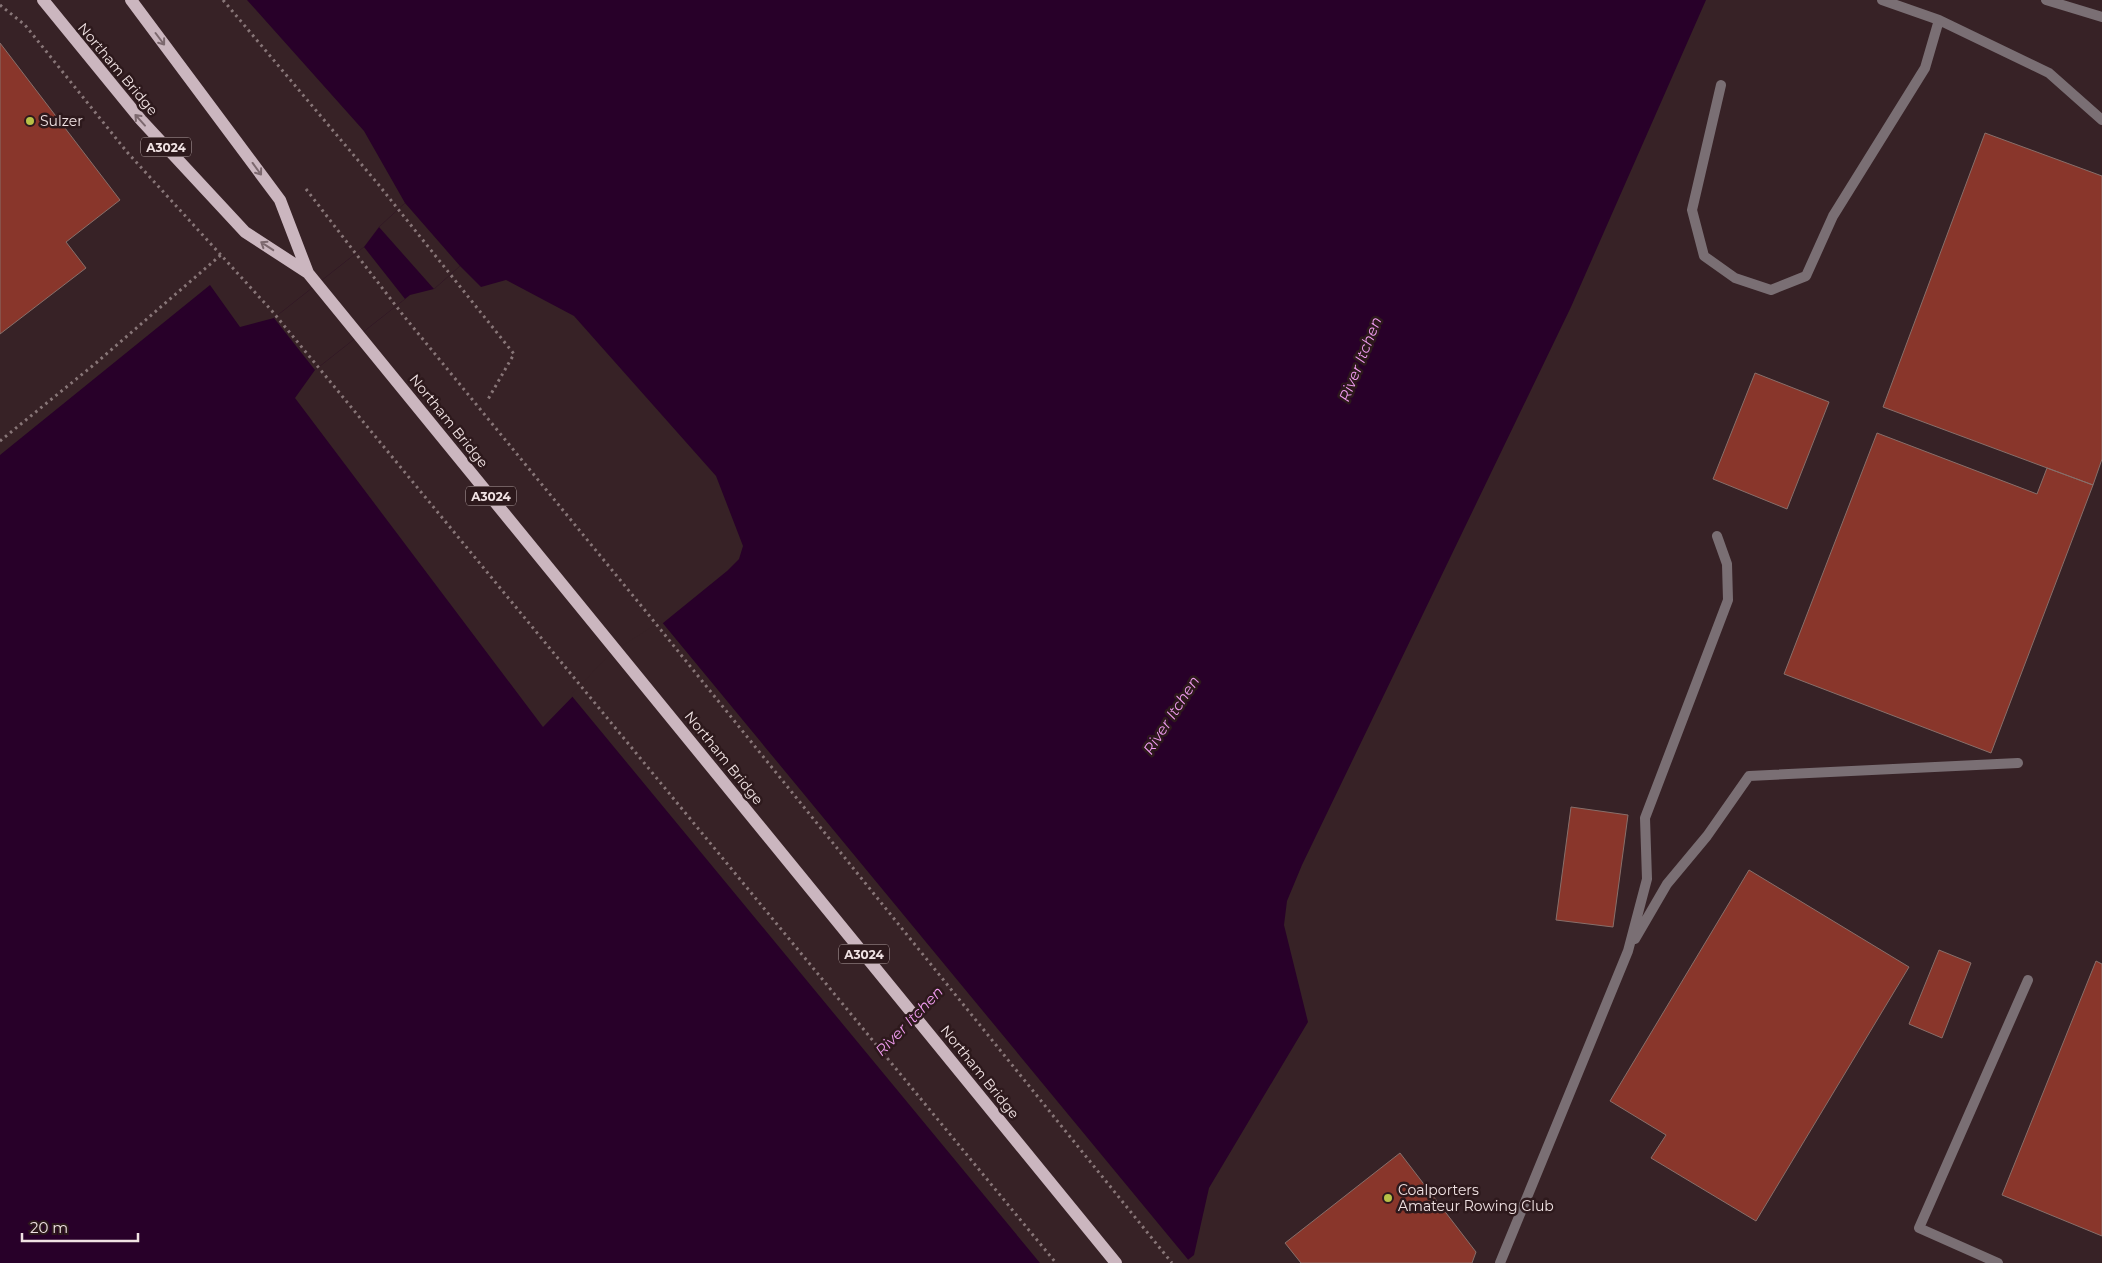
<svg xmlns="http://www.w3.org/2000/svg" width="2102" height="1263" viewBox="0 0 2102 1263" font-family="Montserrat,sans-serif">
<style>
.water{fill:#280029;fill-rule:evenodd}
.pier{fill:#372226}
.building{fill:#89362b;stroke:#886f6a}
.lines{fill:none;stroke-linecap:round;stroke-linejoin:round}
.path{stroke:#887678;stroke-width:3;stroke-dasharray:2.5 4;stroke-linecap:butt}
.service{stroke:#7a6f74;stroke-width:10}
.primary{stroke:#cbb6bf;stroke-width:12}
.oneway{stroke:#7c686e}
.poi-dot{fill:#b7c147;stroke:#2d191c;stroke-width:2}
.labels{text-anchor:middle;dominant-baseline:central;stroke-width:5;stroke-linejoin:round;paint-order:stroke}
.shield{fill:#2d191c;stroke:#b6a6a7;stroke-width:1}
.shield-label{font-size:12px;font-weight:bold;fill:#f0e2e3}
.street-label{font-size:14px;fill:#f0e2e3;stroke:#2d191c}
.poi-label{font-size:14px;fill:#f0e2e3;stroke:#2d191c;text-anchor:start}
.water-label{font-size:15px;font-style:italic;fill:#ef9bee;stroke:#2d191c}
</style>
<rect width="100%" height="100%" fill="#372226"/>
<path class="water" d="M 247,0 L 1706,0 L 1571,307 L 1302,865 L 1287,901 L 1284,925 L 1308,1022 L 1209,1188 L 1194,1255 L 1184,1263 L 0,1263 L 0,455 L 210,285 L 240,327 L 274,318 L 364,247 L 379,227 L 405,203 L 364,131 ZM 460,266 L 481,287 L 506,280 L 574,316 L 716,476 L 743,546 L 739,559 L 727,571 L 663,623 L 613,655 L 543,727 L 295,398 L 315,370 L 405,299 L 410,295 L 434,289 Z"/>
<path class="pier" d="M 405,203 L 460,266 L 434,289 L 379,227 Z
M 364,247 L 405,299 L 315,370 L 274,318 Z
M 661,621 L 1190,1262 L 1188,1263 L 1040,1263 L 571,695 L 611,653 Z"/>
<path class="building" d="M 0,43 L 120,200 L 66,242 L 86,268 L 0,334 Z
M 1985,133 L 2102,176 L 2102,459 L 2093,485 L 1883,407 Z
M 1755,373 L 1829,402 L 1787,509 L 1713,479 Z
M 1877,433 L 2037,494 L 2047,468 L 2093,485 L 1991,753 L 1784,674 Z
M 1571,807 L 1628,815 L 1613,927 L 1556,920 Z
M 1749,870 L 1909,967 L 1756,1221 L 1651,1158 L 1666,1135 L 1610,1101 Z
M 1939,950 L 1971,963 L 1942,1038 L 1909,1024 Z
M 2096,961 L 2102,964 L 2102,1236 L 2002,1195 Z
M 1400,1153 L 1476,1252 L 1472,1263 L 1301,1263 L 1285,1243 Z"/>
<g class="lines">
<path class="path" d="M 223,0 L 378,184 L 514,354 L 487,401
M 0,5 L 25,25 L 127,152 L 272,311 L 1056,1263
M 306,189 L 403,315 L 648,614 L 1172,1263
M 0,441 L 96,363 L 222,254"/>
<path class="service" d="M 1882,0 L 1939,20 L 2049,73 L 2102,120
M 2046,0 L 2102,17
M 1721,85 L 1692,210 L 1704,256 L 1735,278 L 1771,290 L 1806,276 L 1833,216 L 1925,68 L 1939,20
M 1635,939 L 1667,884 L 1707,836 L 1749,776 L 2018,763
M 1500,1263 L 1628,951 L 1647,879 L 1645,818 L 1728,600 L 1727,564 L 1717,536
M 1998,1263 L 1919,1228 L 2028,980"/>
<path class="primary" d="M 43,0 L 141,120 L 245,232 L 308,273
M 131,0 L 280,200 L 308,273 L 1116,1263"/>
</g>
<defs><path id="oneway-shaft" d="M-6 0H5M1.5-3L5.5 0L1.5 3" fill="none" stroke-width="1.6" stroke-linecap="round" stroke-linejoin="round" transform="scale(1.25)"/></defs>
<g class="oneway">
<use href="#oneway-shaft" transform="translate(160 39) rotate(53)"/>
<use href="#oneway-shaft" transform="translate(140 120) rotate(-132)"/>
<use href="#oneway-shaft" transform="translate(257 169) rotate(54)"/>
<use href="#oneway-shaft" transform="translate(267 246) rotate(-147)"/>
</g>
<g class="poi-dot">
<circle cx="30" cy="121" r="5"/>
<circle cx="1388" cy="1198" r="5"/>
</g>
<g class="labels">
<g class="shield">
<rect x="141" y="137.5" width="50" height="19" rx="4"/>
<rect x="466" y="486.5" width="50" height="19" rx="4"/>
<rect x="839" y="944.5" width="50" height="19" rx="4"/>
</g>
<g class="shield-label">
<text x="166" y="147">A3024</text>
<text x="491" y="496">A3024</text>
<text x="864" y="954">A3024</text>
</g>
<g class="street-label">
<text transform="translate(118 69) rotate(50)">Northam Bridge</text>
<text transform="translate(449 421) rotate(51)">Northam Bridge</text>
<text transform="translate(724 758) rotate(51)">Northam Bridge</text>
<text transform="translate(980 1072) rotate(51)">Northam Bridge</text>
</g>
<g class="poi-label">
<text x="40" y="121">Sulzer</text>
<text x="1398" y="1190">Coalporters<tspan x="1398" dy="16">Amateur Rowing Club</tspan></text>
</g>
<g class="water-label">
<text transform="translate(1360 359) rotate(-68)">River Itchen</text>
<text transform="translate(1171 715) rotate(-57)">River Itchen</text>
<text transform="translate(909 1021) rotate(-46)">River Itchen</text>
</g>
</g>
<path d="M22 1233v8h116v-8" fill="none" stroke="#f0e2e3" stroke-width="2.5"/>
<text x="30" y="1233" font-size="15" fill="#f0e2e3" stroke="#2d191c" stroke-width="4" paint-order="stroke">20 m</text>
</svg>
